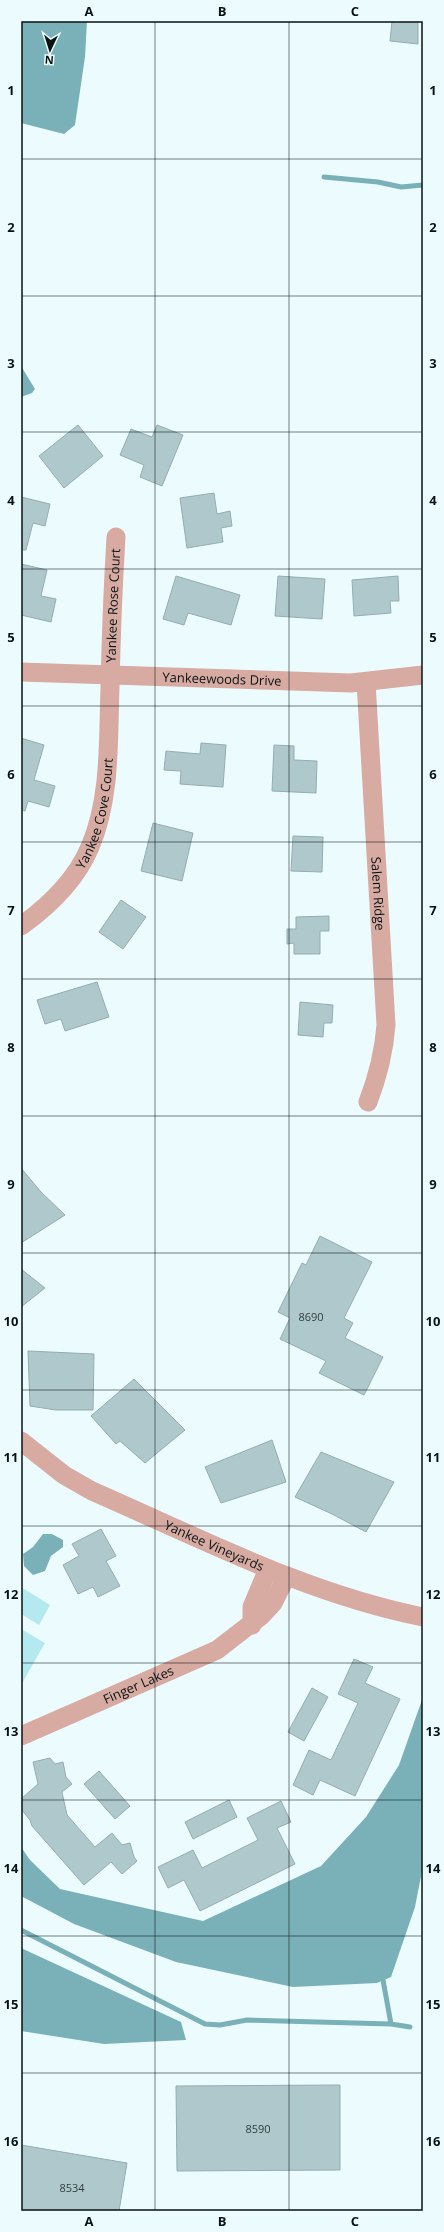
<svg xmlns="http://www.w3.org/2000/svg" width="444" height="2232" viewBox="0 0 444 2232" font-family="'Open Sans',sans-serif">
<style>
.green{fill:#b5e9f0}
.water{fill:#7ab1b8}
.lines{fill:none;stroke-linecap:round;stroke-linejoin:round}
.stream{stroke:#7ab1b8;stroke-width:5}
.building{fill:#aec8cb;stroke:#94adb0}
.street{stroke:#d7aba2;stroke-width:19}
.grid{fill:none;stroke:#091213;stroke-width:1;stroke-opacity:0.55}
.labels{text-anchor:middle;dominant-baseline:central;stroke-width:3;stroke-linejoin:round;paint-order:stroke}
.number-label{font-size:11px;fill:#324041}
.street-label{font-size:13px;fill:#091213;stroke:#ecfcfe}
.neatline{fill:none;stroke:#091213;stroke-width:1.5}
.grid-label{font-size:13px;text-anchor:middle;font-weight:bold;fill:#091213}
</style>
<rect width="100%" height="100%" fill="#ecfcfe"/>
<path class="green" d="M 21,1587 L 50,1605 L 39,1625 L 21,1614 Z
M 21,1629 L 45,1643 L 21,1685 Z"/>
<path class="water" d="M 21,21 L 87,21 L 85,57 L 75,125 L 64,134 L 21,123 Z
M 21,366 L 35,389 L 32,393 L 21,397 Z
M 43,1534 L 52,1534 L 63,1540 L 63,1547 L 51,1556 L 45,1571 L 33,1575 L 24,1566 L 23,1554 L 33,1547 Z
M 423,1697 L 423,1866 L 415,1907 L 391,1977 L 377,1983 L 293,1987 L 176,1962 L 74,1924 L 21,1896 L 21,1847 L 30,1860 L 60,1889 L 203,1921 L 321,1866 L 366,1817 L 399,1765 Z
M 21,1948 L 181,2022 L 186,2040 L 104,2044 L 21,2031 Z"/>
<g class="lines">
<path class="stream" d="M 324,177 L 378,182 L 401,187 L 423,185
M 21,1930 L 205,2024 L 220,2025 L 247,2020 L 391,2024 L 410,2027
M 383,1980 L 391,2024"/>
</g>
<path class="building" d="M 392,21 L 418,21 L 418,44 L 390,41 Z
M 78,425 L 103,456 L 64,488 L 39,456 Z
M 157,425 L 183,435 L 162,486 L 140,477 L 144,465 L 120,455 L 131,429 L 152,437 Z
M 214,493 L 217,514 L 230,511 L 232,526 L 221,528 L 223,542 L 187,548 L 180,498 Z
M 21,497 L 50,504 L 45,526 L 33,523 L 26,550 L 21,550 Z
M 21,564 L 47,570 L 41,596 L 56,599 L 51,622 L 21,615 Z
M 176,576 L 240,595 L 231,625 L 188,613 L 184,625 L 163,619 Z
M 278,576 L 325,579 L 322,619 L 275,616 Z
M 398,576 L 399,601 L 390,601 L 391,613 L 354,616 L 352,580 Z
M 21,738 L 44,745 L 34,780 L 55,786 L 49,807 L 28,801 L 25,811 L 21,810 Z
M 201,743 L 226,745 L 223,787 L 180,784 L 181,771 L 164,770 L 166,751 L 200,754 Z
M 274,745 L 294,746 L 294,760 L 317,761 L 316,793 L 272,791 Z
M 153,823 L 193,833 L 182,881 L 141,871 Z
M 293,836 L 323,837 L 322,872 L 291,871 Z
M 121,900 L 146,917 L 123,949 L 99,932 Z
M 329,916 L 329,931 L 320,931 L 320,954 L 294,954 L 294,943 L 287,944 L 287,929 L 296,929 L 296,917 Z
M 97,982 L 109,1017 L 65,1031 L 61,1019 L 45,1024 L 37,1000 Z
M 300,1002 L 333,1005 L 332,1023 L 324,1023 L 323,1037 L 298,1035 Z
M 21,1168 L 41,1192 L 65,1215 L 21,1243 Z
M 320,1236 L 372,1262 L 344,1318 L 353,1323 L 345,1338 L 383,1357 L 364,1395 L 319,1373 L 326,1361 L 280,1339 L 290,1318 L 278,1312 L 302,1263 L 306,1265 Z
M 21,1269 L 45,1288 L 21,1307 Z
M 28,1351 L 94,1354 L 93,1410 L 56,1410 L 30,1406 Z
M 134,1379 L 185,1430 L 145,1463 L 120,1441 L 116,1444 L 91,1416 Z
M 272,1440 L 286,1482 L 221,1503 L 205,1467 Z
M 321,1452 L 394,1482 L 366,1532 L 332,1514 L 295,1497 Z
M 101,1529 L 116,1556 L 106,1561 L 120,1586 L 98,1597 L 93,1587 L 78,1594 L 63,1565 L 79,1556 L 72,1544 Z
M 354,1659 L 373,1667 L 365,1683 L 400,1699 L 355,1796 L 320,1780 L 313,1795 L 293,1785 L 309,1750 L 331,1760 L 358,1703 L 338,1694 Z
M 312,1688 L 328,1697 L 304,1741 L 288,1732 Z
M 50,1758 L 55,1764 L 63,1762 L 66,1777 L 72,1784 L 62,1792 L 67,1815 L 95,1847 L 112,1833 L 122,1845 L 130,1843 L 134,1857 L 137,1861 L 122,1874 L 111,1862 L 84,1885 L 32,1826 L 30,1820 L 21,1809 L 21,1799 L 38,1784 L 33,1762 Z
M 99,1771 L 130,1806 L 115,1819 L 84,1784 Z
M 229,1800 L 237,1817 L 193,1839 L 185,1822 Z
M 281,1801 L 291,1822 L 277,1828 L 295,1864 L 200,1911 L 184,1880 L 168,1888 L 158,1867 L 193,1850 L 202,1868 L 258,1840 L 247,1818 Z
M 340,2085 L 340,2170 L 177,2171 L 176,2086 Z
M 21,2145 L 127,2163 L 119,2211 L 21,2211 Z"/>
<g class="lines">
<g class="street">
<path id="s1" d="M 21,672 L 351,683 L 423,675"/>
<path id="s2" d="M 366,682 L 386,1025 C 384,1052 378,1076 368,1102"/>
<path id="s3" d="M 21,926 C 49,906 76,880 90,847 C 111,798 108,741 110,688 C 111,638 113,587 116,537"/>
<path id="s4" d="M 21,1441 L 64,1475 L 92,1491 C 200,1538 307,1594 423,1617"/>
<path d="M 252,1625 L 252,1607 L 268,1569"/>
<path id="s5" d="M 21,1736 L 217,1650 L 261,1616 L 273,1603 L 286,1577"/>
</g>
</g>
<path class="grid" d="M 155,21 L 155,2211M 289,21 L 289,2211M 21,159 L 423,159M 21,296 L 423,296M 21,432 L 423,432M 21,569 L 423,569M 21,706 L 423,706M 21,842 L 423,842M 21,979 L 423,979M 21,1116 L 423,1116M 21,1253 L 423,1253M 21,1390 L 423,1390M 21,1526 L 423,1526M 21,1663 L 423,1663M 21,1800 L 423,1800M 21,1936 L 423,1936M 21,2073 L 423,2073"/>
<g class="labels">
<g class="number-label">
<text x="311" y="1316">8690</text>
<text x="258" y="2128">8590</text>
<text x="72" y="2187">8534</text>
</g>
<g class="street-label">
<text stroke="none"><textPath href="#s3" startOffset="350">Yankee Rose Court</textPath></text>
<text stroke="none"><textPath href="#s1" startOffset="201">Yankeewoods Drive</textPath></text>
<text stroke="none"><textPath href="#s3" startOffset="140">Yankee Cove Court</textPath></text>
<text stroke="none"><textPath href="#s2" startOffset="212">Salem Ridge</textPath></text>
<text stroke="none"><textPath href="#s4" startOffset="221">Yankee Vineyards</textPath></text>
<text stroke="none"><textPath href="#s5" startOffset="128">Finger Lakes</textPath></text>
</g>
</g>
<rect width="444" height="2232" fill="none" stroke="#ecfcfe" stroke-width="44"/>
<g transform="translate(50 50) rotate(184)" stroke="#ecfcfe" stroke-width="3" paint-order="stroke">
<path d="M0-3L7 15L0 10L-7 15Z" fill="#091213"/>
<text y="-6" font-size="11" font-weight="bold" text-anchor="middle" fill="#091213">N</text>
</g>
<rect x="22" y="22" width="400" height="2188" class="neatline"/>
<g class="grid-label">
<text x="89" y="16">A</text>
<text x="222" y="16">B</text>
<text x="355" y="16">C</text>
<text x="11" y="95">1</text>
<text x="433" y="95">1</text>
<text x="11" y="232">2</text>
<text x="433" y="232">2</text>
<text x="11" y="368">3</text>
<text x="433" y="368">3</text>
<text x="11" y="505">4</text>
<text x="433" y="505">4</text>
<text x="11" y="642">5</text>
<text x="433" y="642">5</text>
<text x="11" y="779">6</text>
<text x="433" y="779">6</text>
<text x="11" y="915">7</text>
<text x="433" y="915">7</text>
<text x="11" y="1052">8</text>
<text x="433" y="1052">8</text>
<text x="11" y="1189">9</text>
<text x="433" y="1189">9</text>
<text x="11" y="1326">10</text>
<text x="433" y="1326">10</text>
<text x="11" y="1462">11</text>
<text x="433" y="1462">11</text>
<text x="11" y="1599">12</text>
<text x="433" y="1599">12</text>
<text x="11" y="1736">13</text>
<text x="433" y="1736">13</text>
<text x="11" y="1873">14</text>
<text x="433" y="1873">14</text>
<text x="11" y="2009">15</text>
<text x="433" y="2009">15</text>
<text x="11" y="2146">16</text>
<text x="433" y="2146">16</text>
<text x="89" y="2226">A</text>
<text x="222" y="2226">B</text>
<text x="355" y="2226">C</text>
</g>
</svg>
